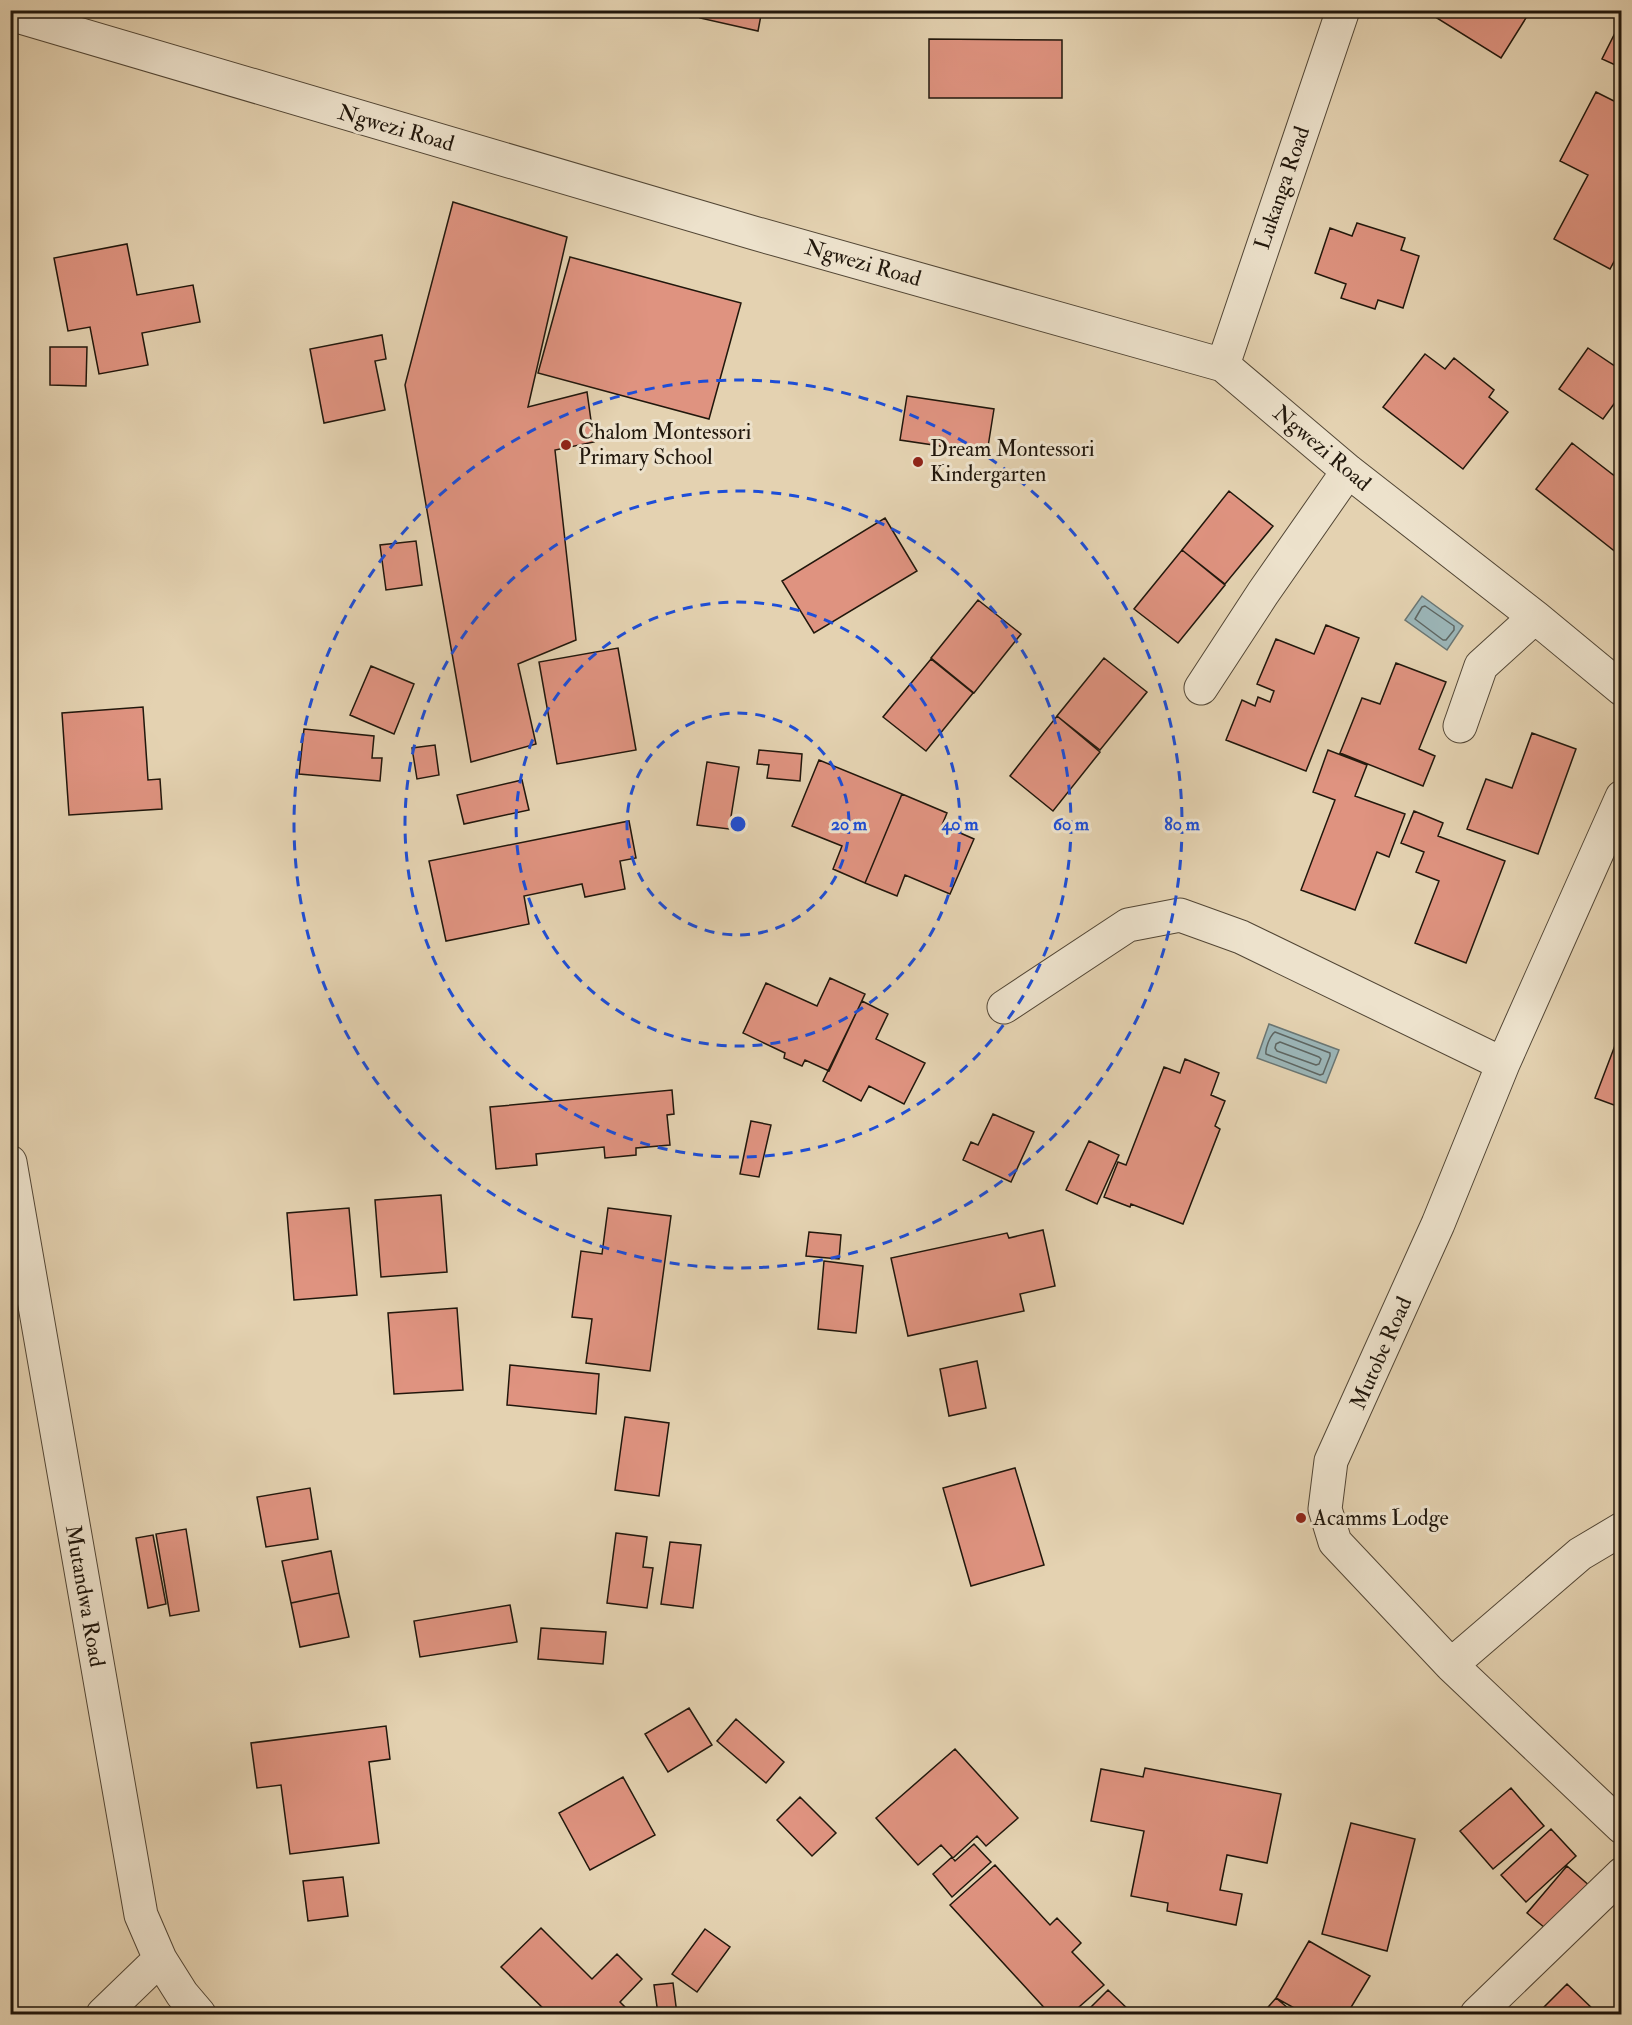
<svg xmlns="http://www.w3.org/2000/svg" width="1632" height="2025" viewBox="0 0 1632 2025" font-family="'IM FELL Double Pica',serif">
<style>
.water{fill:#9bb5b7;stroke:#6a7673;stroke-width:1.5}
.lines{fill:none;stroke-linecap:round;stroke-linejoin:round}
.shore{stroke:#5e6662;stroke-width:1.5}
.building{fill:#df9380;stroke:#21170c;stroke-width:1.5}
.minor-casing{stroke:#524635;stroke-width:35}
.minor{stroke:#ede2cc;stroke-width:33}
.ring{fill:none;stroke:#1d4ed8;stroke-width:3;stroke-dasharray:10 8}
.poi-dot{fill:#8f2418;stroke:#ede2cc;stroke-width:2}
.labels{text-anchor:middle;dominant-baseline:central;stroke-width:6;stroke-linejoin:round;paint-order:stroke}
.street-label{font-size:22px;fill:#21170c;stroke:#ede2cc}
.poi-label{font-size:22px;fill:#21170c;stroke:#ede2cc;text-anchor:start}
.centre{fill:#1d4ed8;stroke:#ede2cc;stroke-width:3}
.ring-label{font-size:18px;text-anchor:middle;font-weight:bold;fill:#1d4ed8;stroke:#ede2cc;stroke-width:6;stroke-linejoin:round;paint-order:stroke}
</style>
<rect width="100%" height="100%" fill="#e4d2b1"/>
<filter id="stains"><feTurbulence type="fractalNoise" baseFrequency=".00333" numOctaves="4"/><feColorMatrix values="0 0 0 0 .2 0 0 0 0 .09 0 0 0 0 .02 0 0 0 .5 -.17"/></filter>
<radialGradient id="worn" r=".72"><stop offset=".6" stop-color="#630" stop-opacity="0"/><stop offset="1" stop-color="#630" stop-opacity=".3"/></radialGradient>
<path class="water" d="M 1422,596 L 1463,626 L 1447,650 L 1405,620 Z
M 1269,1024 L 1339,1050 L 1326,1083 L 1257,1058 Z"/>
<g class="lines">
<path class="shore" d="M 1425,606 L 1454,626 L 1454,630 L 1446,640 L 1443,640 L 1415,619 L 1422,607 Z
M 1275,1032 L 1330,1053 L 1330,1056 L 1323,1074 L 1320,1075 L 1266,1054 C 1265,1049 1270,1035 1275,1032 Z
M 1280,1042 L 1319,1057 L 1321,1059 L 1319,1064 L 1316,1065 L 1277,1051 L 1275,1048 L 1276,1044 Z"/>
</g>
<path class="building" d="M 702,10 L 762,10 L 758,31 L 700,18 Z
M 1424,10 L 1531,10 L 1501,58 Z
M 1622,19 L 1622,68 L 1602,59 Z
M 929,39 L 1062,40 L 1062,98 L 929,98 Z
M 1596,92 L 1622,105 L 1622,247 L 1610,269 L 1554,239 L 1588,175 L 1560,161 Z
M 453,202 L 567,237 L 528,407 L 587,392 L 594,442 L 555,450 L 576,640 L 518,664 L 536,744 L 471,762 L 405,385 Z
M 1357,223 L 1405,238 L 1401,250 L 1419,256 L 1403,308 L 1378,300 L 1375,309 L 1341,298 L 1346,284 L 1315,273 L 1330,228 L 1352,236 Z
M 127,244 L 137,295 L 193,285 L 200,322 L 142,333 L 148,365 L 99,374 L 90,327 L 68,331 L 54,258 Z
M 570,257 L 741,303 L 709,419 L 538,373 Z
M 382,335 L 386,359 L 375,361 L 385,410 L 324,423 L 310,349 Z
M 50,347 L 87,347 L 86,386 L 50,385 Z
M 1588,348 L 1622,371 L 1622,393 L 1603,419 L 1559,389 Z
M 1425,354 L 1445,369 L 1454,358 L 1494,390 L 1489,397 L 1508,412 L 1463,469 L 1383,407 Z
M 907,396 L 994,409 L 987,453 L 900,440 Z
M 1572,443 L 1616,477 L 1622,471 L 1622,557 L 1536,489 Z
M 1229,491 L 1273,526 L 1225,584 L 1182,550 Z
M 885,518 L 917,571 L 814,633 L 782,581 Z
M 416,541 L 422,585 L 386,590 L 380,545 Z
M 1182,550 L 1225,585 L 1178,643 L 1134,609 Z
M 978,600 L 1021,634 L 974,693 L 931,658 Z
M 1326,625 L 1359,638 L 1306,771 L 1226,740 L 1242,700 L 1255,706 L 1258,697 L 1270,702 L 1274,691 L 1257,684 L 1276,639 L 1314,654 Z
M 618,648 L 636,750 L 557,764 L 539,662 Z
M 1104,658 L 1147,692 L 1100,750 L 1057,716 Z
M 931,659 L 973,693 L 926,751 L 883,717 Z
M 1396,663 L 1446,682 L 1419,749 L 1435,756 L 1423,786 L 1340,753 L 1362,698 L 1380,704 Z
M 371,666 L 414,684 L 394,734 L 350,715 Z
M 143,707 L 148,780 L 160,779 L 162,809 L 69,815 L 62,713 Z
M 1057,716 L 1100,752 L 1053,811 L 1010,776 Z
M 304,729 L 374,736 L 372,758 L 382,758 L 380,781 L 299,774 Z
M 1532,733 L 1576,749 L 1538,854 L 1467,829 L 1486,779 L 1512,788 Z
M 435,745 L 439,775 L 417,779 L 412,748 Z
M 759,750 L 802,754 L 800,781 L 767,778 L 769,765 L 757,764 Z
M 1328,750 L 1367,765 L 1355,796 L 1405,814 L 1389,857 L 1377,852 L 1355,910 L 1301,890 L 1335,800 L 1313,792 Z
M 819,760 L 902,794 L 865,883 L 833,869 L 842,846 L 792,826 Z
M 707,762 L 739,767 L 729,829 L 697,825 Z
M 522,780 L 529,810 L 464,824 L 457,795 Z
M 902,794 L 947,813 L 942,825 L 974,839 L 950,894 L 905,875 L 897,896 L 865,883 Z
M 1414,811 L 1443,823 L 1438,836 L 1505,861 L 1466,963 L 1415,943 L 1439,881 L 1416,872 L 1424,852 L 1401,843 Z
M 629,821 L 636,858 L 620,861 L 625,889 L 585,897 L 582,884 L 524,896 L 529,924 L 446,941 L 429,861 Z
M 830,978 L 865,994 L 829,1071 L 805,1060 L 802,1066 L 784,1058 L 785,1053 L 743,1033 L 766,983 L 817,1006 Z
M 862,1001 L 888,1014 L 876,1039 L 925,1063 L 904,1104 L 869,1086 L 861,1101 L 823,1081 Z
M 1622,1027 L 1622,1108 L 1595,1098 Z
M 1185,1059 L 1219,1073 L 1211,1095 L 1225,1101 L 1215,1126 L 1220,1129 L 1183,1224 L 1131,1204 L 1130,1207 L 1104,1197 L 1118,1162 L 1126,1165 L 1164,1067 L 1180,1073 Z
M 672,1090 L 674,1114 L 667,1115 L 670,1145 L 636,1148 L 636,1155 L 605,1158 L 604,1147 L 536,1154 L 537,1165 L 496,1169 L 490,1107 Z
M 993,1114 L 1034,1132 L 1011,1182 L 963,1160 L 971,1142 L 978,1145 Z
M 751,1121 L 771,1125 L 759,1177 L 740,1174 Z
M 1089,1141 L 1119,1155 L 1097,1204 L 1066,1190 Z
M 441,1195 L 447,1272 L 381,1277 L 375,1200 Z
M 349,1208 L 357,1295 L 294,1300 L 287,1213 Z
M 608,1208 L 671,1216 L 650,1371 L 586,1363 L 592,1319 L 572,1317 L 581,1251 L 602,1254 Z
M 1043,1230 L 1055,1286 L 1020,1294 L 1024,1311 L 908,1336 L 891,1258 L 1007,1233 L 1009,1238 Z
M 809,1232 L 841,1235 L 839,1259 L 806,1256 Z
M 824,1261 L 863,1266 L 856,1333 L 818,1329 Z
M 457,1308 L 463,1390 L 394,1394 L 388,1313 Z
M 977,1361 L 986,1408 L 949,1416 L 940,1369 Z
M 510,1365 L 599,1374 L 596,1414 L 507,1405 Z
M 625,1417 L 669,1423 L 659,1496 L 615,1490 Z
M 1015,1468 L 1044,1565 L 971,1586 L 943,1488 Z
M 310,1488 L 318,1539 L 266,1547 L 257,1497 Z
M 186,1529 L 199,1611 L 170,1616 L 156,1534 Z
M 616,1533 L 647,1537 L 643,1567 L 653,1568 L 647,1608 L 607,1603 Z
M 153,1535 L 166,1604 L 148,1608 L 136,1538 Z
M 670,1542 L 701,1545 L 693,1608 L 661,1604 Z
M 331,1551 L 339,1593 L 291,1603 L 282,1561 Z
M 339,1593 L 349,1637 L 300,1647 L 291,1603 Z
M 510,1605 L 517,1642 L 420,1657 L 414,1621 Z
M 541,1628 L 606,1632 L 603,1664 L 538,1659 Z
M 689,1708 L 712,1745 L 668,1772 L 645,1734 Z
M 736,1719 L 784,1762 L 766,1783 L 717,1741 Z
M 386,1726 L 390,1759 L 369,1762 L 379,1843 L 290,1854 L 281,1785 L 257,1788 L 251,1743 Z
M 955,1749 L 1018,1818 L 986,1846 L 977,1836 L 953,1858 L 941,1845 L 918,1865 L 876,1818 Z
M 1145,1768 L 1281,1794 L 1267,1863 L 1227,1855 L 1220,1890 L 1242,1894 L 1236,1925 L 1167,1911 L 1168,1903 L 1131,1896 L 1144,1831 L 1091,1821 L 1101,1769 L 1143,1777 Z
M 623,1777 L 655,1835 L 590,1870 L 559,1813 Z
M 1511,1788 L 1544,1826 L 1493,1869 L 1460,1831 Z
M 800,1797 L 836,1833 L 812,1856 L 777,1820 Z
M 1351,1823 L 1415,1839 L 1387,1951 L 1322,1934 Z
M 1551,1829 L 1576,1856 L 1526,1902 L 1501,1875 Z
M 974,1844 L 991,1862 L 952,1897 L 933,1874 L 952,1857 L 955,1861 Z
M 995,1865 L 1050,1925 L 1057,1918 L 1081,1943 L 1072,1952 L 1104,1985 L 1071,2014 L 1050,2014 L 950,1905 Z
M 1567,1866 L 1591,1887 L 1551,1933 L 1527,1913 Z
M 343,1877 L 348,1916 L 308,1921 L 303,1881 Z
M 541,1928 L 592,1979 L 617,1954 L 642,1979 L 620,2002 L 632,2014 L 549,2014 L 501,1967 Z
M 705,1929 L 730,1947 L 697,1992 L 672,1974 Z
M 1309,1941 L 1370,1976 L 1347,2014 L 1305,2014 L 1276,1998 Z
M 673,1983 L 677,2014 L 658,2014 L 654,1985 Z
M 1567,1984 L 1598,2014 L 1537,2014 Z
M 1108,1990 L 1133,2014 L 1084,2014 Z
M 1276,1998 L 1295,2014 L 1262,2014 Z"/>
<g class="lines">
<g class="minor-casing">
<path id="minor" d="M 10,14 L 754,233 L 1223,365 L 1348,471 L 1535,617 L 1622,689
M 1223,365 L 1343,10
M 1201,688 L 1263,593 L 1348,471
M 1460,726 L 1481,666 L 1535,617
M 1622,797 L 1503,1064 L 1438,1224 L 1331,1461 L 1325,1509 L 1335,1542 L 1451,1665 L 1622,1827
M 1004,1007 L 1128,925 L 1180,915 L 1241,937 L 1503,1064
M 10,1162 L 141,1915 L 160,1959 L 182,1994 L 199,2014
M 1451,1665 L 1580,1554 L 1622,1529
M 103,2014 L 160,1959
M 1477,2014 L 1622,1874"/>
</g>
<use href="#minor" class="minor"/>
</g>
<g class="ring">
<circle cx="738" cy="824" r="111"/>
<circle cx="738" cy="824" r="222"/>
<circle cx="738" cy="824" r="333"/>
<circle cx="738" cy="824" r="444"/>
</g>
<g class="poi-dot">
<circle cx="566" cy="445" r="6"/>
<circle cx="918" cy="462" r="6"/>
<circle cx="1301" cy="1518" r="6"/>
</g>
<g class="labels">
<g class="street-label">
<text transform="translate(396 128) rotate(16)">Ngwezi Road</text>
<text transform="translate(1282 188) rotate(-71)">Lukanga Road</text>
<text transform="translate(863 263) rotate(16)">Ngwezi Road</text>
<text transform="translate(1322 448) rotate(40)">Ngwezi Road</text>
<text transform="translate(1381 1353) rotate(-66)">Mutobe Road</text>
<text transform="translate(85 1596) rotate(80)">Mutandwa Road</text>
</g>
<g class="poi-label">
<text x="578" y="432">Chalom Montessori<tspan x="578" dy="25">Primary School</tspan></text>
<text x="930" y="449">Dream Montessori<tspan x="930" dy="25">Kindergarten</tspan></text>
<text x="1313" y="1518">Acamms Lodge</text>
</g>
</g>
<circle cx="738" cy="824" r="9" class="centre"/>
<g class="ring-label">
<text x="849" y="830">20 m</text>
<text x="960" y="830">40 m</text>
<text x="1071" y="830">60 m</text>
<text x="1182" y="830">80 m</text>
</g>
<rect width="1632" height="2025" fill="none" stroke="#e4d2b1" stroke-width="36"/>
<rect x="12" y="12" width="1608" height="2001" fill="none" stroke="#21170c" stroke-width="3"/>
<rect x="18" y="18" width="1596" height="1989" fill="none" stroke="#21170c" stroke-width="1.5"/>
<rect width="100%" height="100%" filter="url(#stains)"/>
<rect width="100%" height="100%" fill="url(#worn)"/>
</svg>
